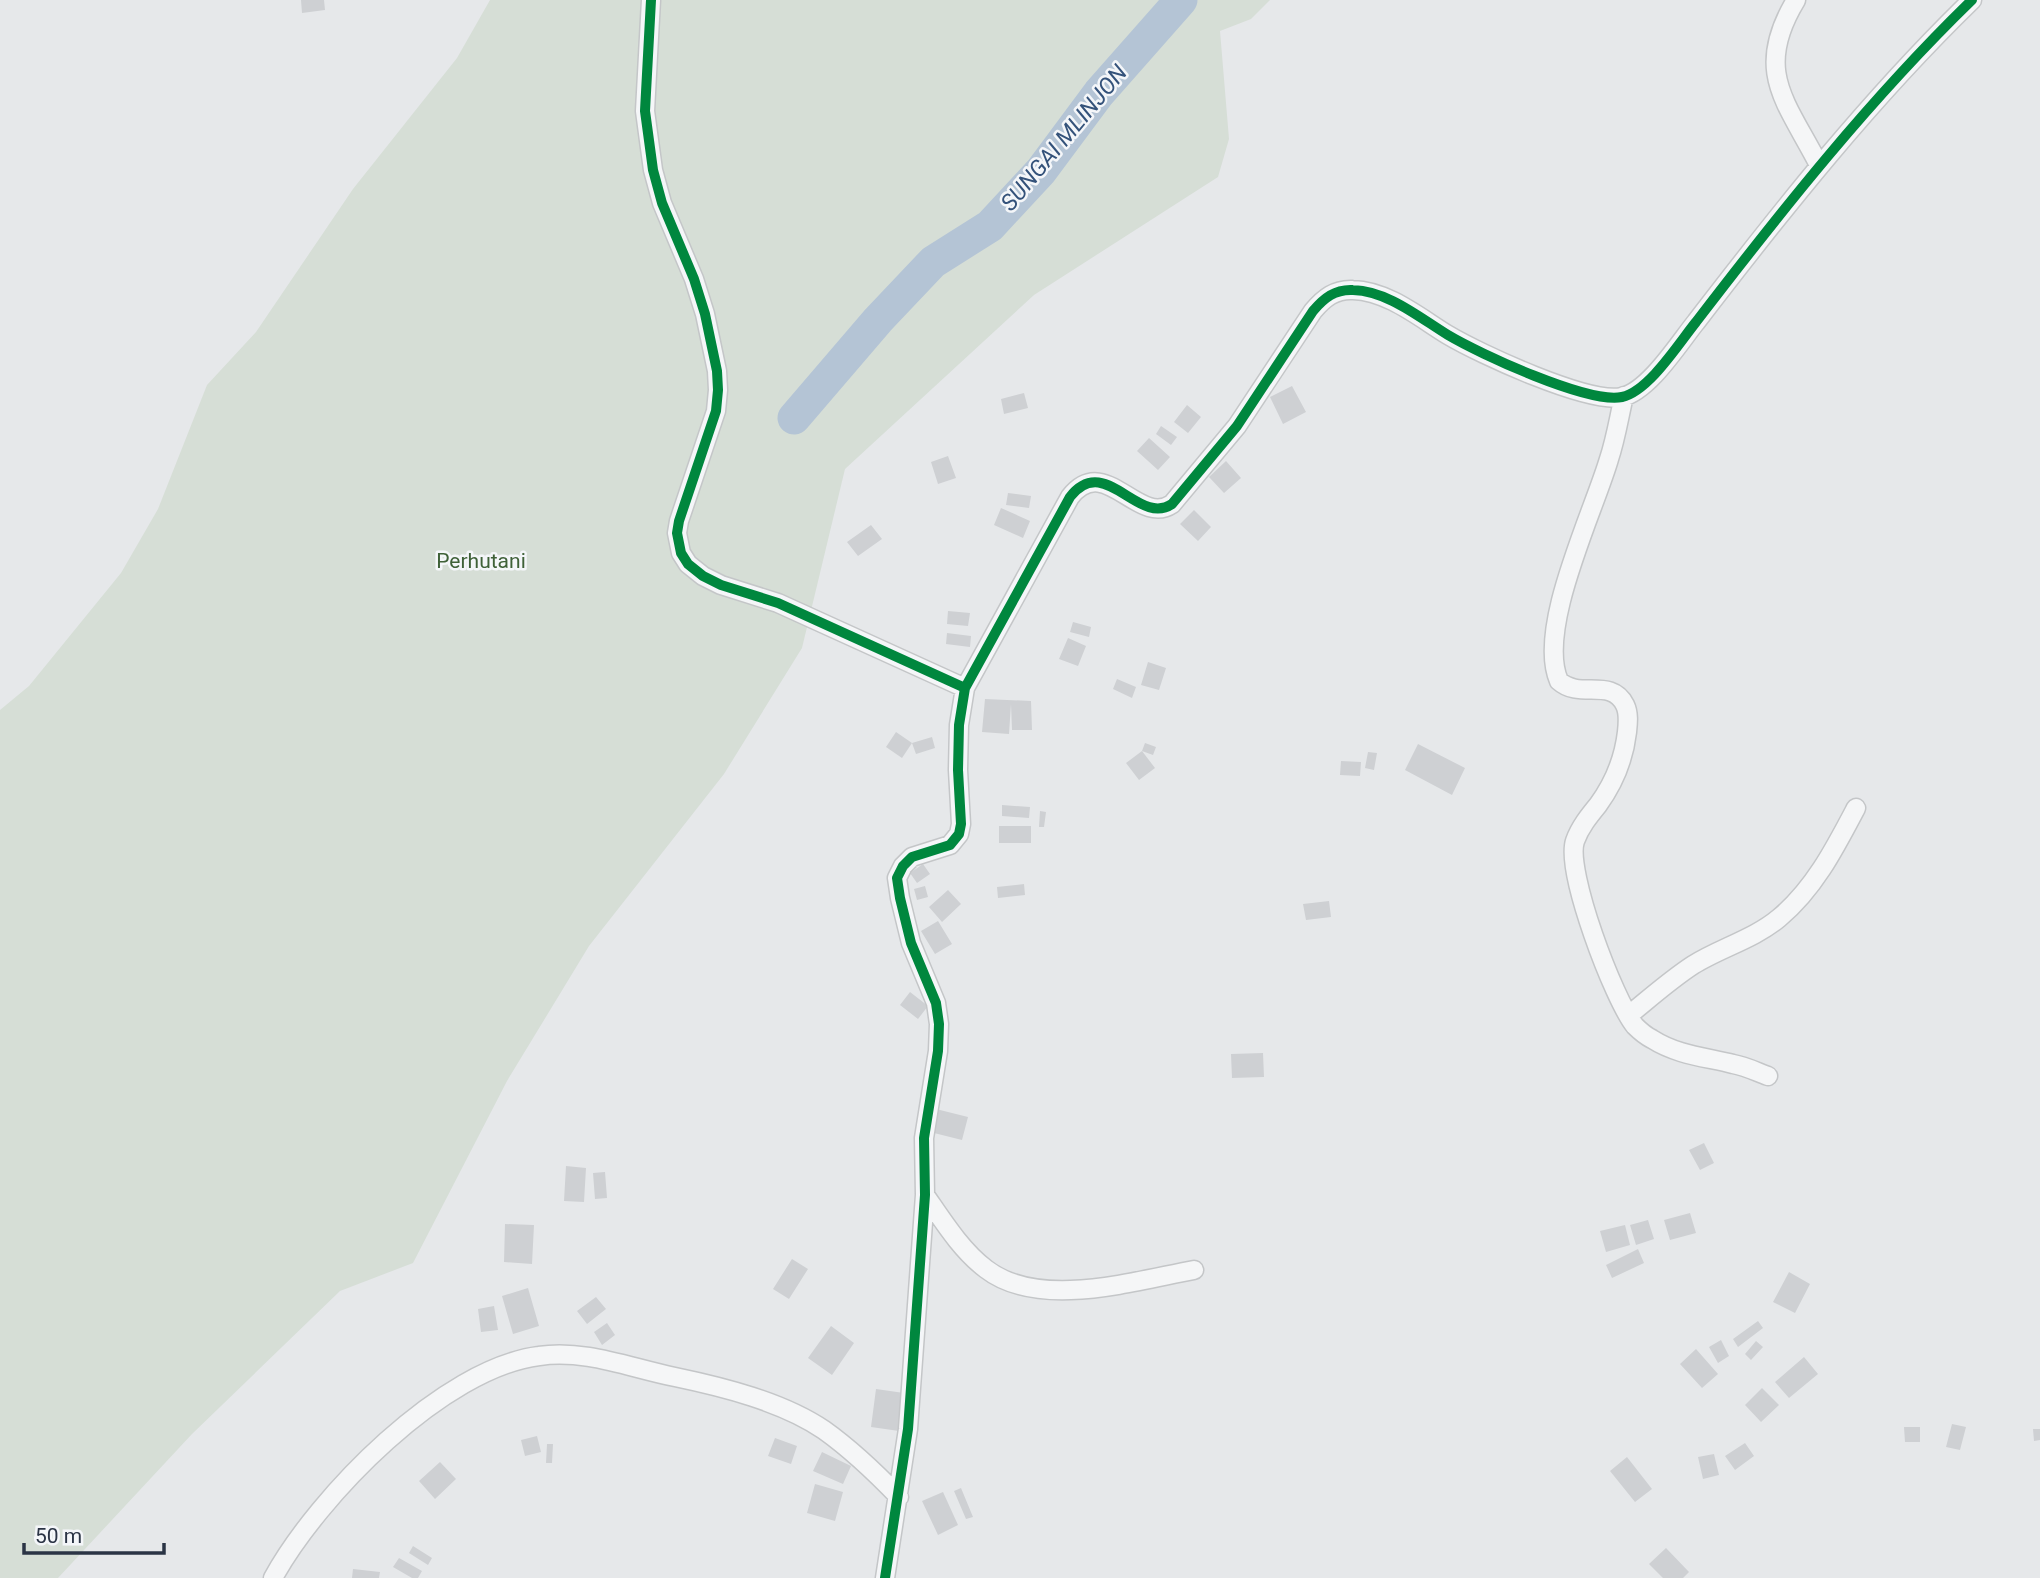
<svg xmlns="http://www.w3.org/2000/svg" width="2040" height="1578" viewBox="0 0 2040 1578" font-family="Roboto,sans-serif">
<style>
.green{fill:#d6ded6}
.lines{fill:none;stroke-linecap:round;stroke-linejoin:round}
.river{stroke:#b4c4d5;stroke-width:33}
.building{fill:#ced0d3}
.street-casing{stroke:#c4c6c8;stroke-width:21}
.street{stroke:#f5f6f7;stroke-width:18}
.cycleway-casing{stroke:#f4f6f9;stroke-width:15}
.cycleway{stroke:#00873e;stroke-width:10}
.labels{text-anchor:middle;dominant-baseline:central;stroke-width:5;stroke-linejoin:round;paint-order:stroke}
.park-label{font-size:21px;fill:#3f6138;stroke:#f4f6f9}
.water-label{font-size:23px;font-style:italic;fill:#34527a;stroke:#f4f6f9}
</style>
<rect width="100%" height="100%" fill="#e6e8ea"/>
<path class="green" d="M 490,0 L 1270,0 L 1251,19 L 1220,31 L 1229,139 L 1218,177 L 1034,295 L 845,469 L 802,648 L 724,774 L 589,946 L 507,1081 L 413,1263 L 340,1291 L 192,1434 L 58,1578 L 0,1578 L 0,710 L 29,686 L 121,573 L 158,509 L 207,385 L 256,332 L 353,189 L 457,58 Z"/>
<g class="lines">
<path class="river" d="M 794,418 L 878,320 L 933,262 L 990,226 L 1041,171 L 1099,93 L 1181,0"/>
</g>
<path class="building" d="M 301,0 L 324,0 L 325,10 L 302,13 Z
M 1292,386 L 1306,412 L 1283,424 L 1270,397 Z
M 1024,393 L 1028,408 L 1004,414 L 1001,399 Z
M 1187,405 L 1201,417 L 1188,433 L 1174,422 Z
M 1161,426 L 1177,437 L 1171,445 L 1156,434 Z
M 1149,438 L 1170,457 L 1158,470 L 1137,451 Z
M 948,456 L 956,478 L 938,484 L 931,462 Z
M 1226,461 L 1241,478 L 1224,493 L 1209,477 Z
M 1008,493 L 1031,496 L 1029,508 L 1006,505 Z
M 1001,508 L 1030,521 L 1023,538 L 994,525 Z
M 1194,510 L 1211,527 L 1198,541 L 1180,524 Z
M 871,525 L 882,539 L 858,556 L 847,542 Z
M 948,611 L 970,613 L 968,626 L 947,624 Z
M 1073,622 L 1091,627 L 1089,637 L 1070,632 Z
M 947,633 L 971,636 L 970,647 L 946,644 Z
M 1068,638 L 1086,646 L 1078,666 L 1059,659 Z
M 1148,662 L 1166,668 L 1159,690 L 1141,685 Z
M 1117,679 L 1136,687 L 1132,698 L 1113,689 Z
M 985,699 L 1031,701 L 1032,730 L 1012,730 L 1011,704 L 1009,734 L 982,732 Z
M 896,732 L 912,743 L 902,758 L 886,747 Z
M 932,737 L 935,748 L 916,754 L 912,743 Z
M 1145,743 L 1156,747 L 1153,755 L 1142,751 L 1155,768 L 1139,780 L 1126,763 L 1142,751 Z
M 1418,744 L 1465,768 L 1452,795 L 1405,770 Z
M 1368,752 L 1377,753 L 1374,770 L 1365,768 Z
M 1341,761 L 1361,762 L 1360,776 L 1340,775 Z
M 1002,805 L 1030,807 L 1029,818 L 1002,816 Z
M 1040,811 L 1046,812 L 1044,827 L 1039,827 Z
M 999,826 L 1031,826 L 1031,843 L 999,843 Z
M 923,864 L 930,874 L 917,883 L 910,873 Z
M 1024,884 L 1025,895 L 998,898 L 997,887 Z
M 925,886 L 928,897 L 917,900 L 914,889 Z
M 948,890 L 961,904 L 942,922 L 929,907 Z
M 1329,901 L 1331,917 L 1306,920 L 1303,904 Z
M 938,921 L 952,944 L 935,954 L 921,931 Z
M 910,992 L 928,1006 L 918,1019 L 900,1005 Z
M 1263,1053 L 1264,1077 L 1232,1078 L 1231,1054 Z
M 936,1109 L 968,1117 L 962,1140 L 930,1132 Z
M 1704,1143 L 1714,1163 L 1700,1170 L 1689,1150 Z
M 566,1166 L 586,1168 L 584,1202 L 564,1201 Z
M 605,1172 L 607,1198 L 595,1199 L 593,1173 Z
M 1690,1213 L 1696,1233 L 1670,1240 L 1664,1220 Z
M 1648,1220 L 1654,1239 L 1636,1245 L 1630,1225 Z
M 505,1224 L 534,1225 L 532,1264 L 504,1262 Z
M 1625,1225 L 1630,1245 L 1606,1252 L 1600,1231 Z
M 1638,1249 L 1644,1263 L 1612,1278 L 1606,1265 Z
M 792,1259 L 808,1269 L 789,1299 L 773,1289 Z
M 1789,1272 L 1810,1284 L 1795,1313 L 1773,1302 Z
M 528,1288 L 539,1326 L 513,1334 L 502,1296 Z
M 596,1297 L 606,1309 L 587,1324 L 577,1311 Z
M 494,1306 L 498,1330 L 481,1332 L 478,1309 Z
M 1758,1321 L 1763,1328 L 1738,1347 L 1733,1339 Z
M 607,1323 L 615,1335 L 602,1345 L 594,1332 Z
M 831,1326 L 854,1343 L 832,1375 L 808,1358 Z
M 1721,1340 L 1729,1356 L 1718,1363 L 1709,1347 Z
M 1756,1341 L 1763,1347 L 1751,1360 L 1745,1354 Z
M 1696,1349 L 1718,1374 L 1702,1388 L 1680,1364 Z
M 1804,1357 L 1818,1374 L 1789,1398 L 1775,1382 Z
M 1762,1388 L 1779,1405 L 1761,1422 L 1745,1405 Z
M 876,1389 L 904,1393 L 899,1431 L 871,1427 Z
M 1952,1424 L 1966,1427 L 1960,1450 L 1946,1447 Z
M 1904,1427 L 1920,1427 L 1920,1442 L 1905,1442 Z
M 2033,1429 L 2040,1429 L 2040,1440 L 2034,1441 Z
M 537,1436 L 541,1452 L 525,1456 L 521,1440 Z
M 775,1438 L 797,1446 L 791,1464 L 768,1456 Z
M 1745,1443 L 1754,1456 L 1735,1470 L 1725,1456 Z
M 547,1444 L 553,1444 L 552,1463 L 546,1463 Z
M 822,1452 L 851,1466 L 843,1484 L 813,1471 Z
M 1714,1454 L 1719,1475 L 1703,1479 L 1698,1457 Z
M 1627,1457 L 1652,1489 L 1635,1502 L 1610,1471 Z
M 440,1462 L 456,1479 L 435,1499 L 419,1481 Z
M 815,1484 L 843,1492 L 835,1521 L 807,1513 Z
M 961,1488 L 973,1517 L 966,1519 L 954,1491 Z
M 943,1492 L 958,1525 L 938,1535 L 922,1501 Z
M 413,1546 L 432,1558 L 428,1565 L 409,1553 Z
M 1666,1548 L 1689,1572 L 1683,1578 L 1663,1578 L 1649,1564 Z
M 399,1558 L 422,1571 L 418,1578 L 412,1578 L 393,1567 Z
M 353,1569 L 380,1572 L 379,1578 L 352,1578 Z"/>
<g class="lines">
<g class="street-casing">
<path id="street" d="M 651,0 L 645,111 L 653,170 L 662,203 L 694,279 L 705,314 L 717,371 L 718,390 L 716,411 L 679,521 L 677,533 L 681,553 L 688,564 L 703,576 L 721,585 L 778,603 L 965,688
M 1796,0 C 1753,71 1786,101 1819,165
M 1624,396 C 1619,417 1616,438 1609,459 C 1594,511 1536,629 1559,681 C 1580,700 1611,677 1625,705 C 1629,713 1628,723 1627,732 C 1624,758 1614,783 1598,805 C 1589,816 1580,827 1575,841 C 1565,871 1614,1000 1635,1026 C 1640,1031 1646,1036 1652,1039 C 1677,1055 1705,1057 1733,1064 C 1745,1066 1757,1072 1768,1076
M 1629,1015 C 1650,998 1670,980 1693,965 C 1720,948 1754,939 1779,918 C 1814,889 1835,848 1856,808
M 925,1195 C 943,1221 961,1250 986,1269 C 1039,1310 1134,1281 1194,1270
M 273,1578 C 318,1496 443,1368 539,1356 C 585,1349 630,1368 675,1377 C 723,1387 783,1402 824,1430 C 852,1450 876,1473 899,1497
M 885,1578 L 908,1429 L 925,1195 L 924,1138 L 938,1051 L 939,1024 L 936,1003 L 911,943 L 900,898 L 897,878 L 903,866 L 912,857 L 950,845 L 959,834 L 961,824 L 958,770 L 959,725 L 965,688 L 1070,497 C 1105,452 1138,527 1172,504 L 1237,426 L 1313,311 C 1324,298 1335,289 1353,290 C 1388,291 1420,318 1448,335 C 1480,354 1588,404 1622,397 C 1649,391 1679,343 1696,322 C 1782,210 1870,99 1972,0"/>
</g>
<use href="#street" class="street"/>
<g class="cycleway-casing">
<path id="cycleway" d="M 651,0 L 645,111 L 653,170 L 662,203 L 694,279 L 705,314 L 717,371 L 718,390 L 716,411 L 679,521 L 677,533 L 681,553 L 688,564 L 703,576 L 721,585 L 778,603 L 965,688
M 885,1578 L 908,1429 L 925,1195 L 924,1138 L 938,1051 L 939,1024 L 936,1003 L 911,943 L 900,898 L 897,878 L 903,866 L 912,857 L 950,845 L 959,834 L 961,824 L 958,770 L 959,725 L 965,688 L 1070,497 C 1105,452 1138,527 1172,504 L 1237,426 L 1313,311 C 1324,298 1335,289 1353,290 C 1388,291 1420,318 1448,335 C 1480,354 1588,404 1622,397 C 1649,391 1679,343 1696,322 C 1782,210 1870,99 1972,0"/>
</g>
<use href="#cycleway" class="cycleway"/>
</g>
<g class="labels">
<g class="park-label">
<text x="481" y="561">Perhutani</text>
</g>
<g class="water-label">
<text transform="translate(1064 138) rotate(-50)">SUNGAI MLINJON</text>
</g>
</g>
<path d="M24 1543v10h140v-10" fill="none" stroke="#2b3445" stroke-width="3.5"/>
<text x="35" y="1543" font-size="21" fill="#2b3445" stroke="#f4f6f9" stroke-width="5" paint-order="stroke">50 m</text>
</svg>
